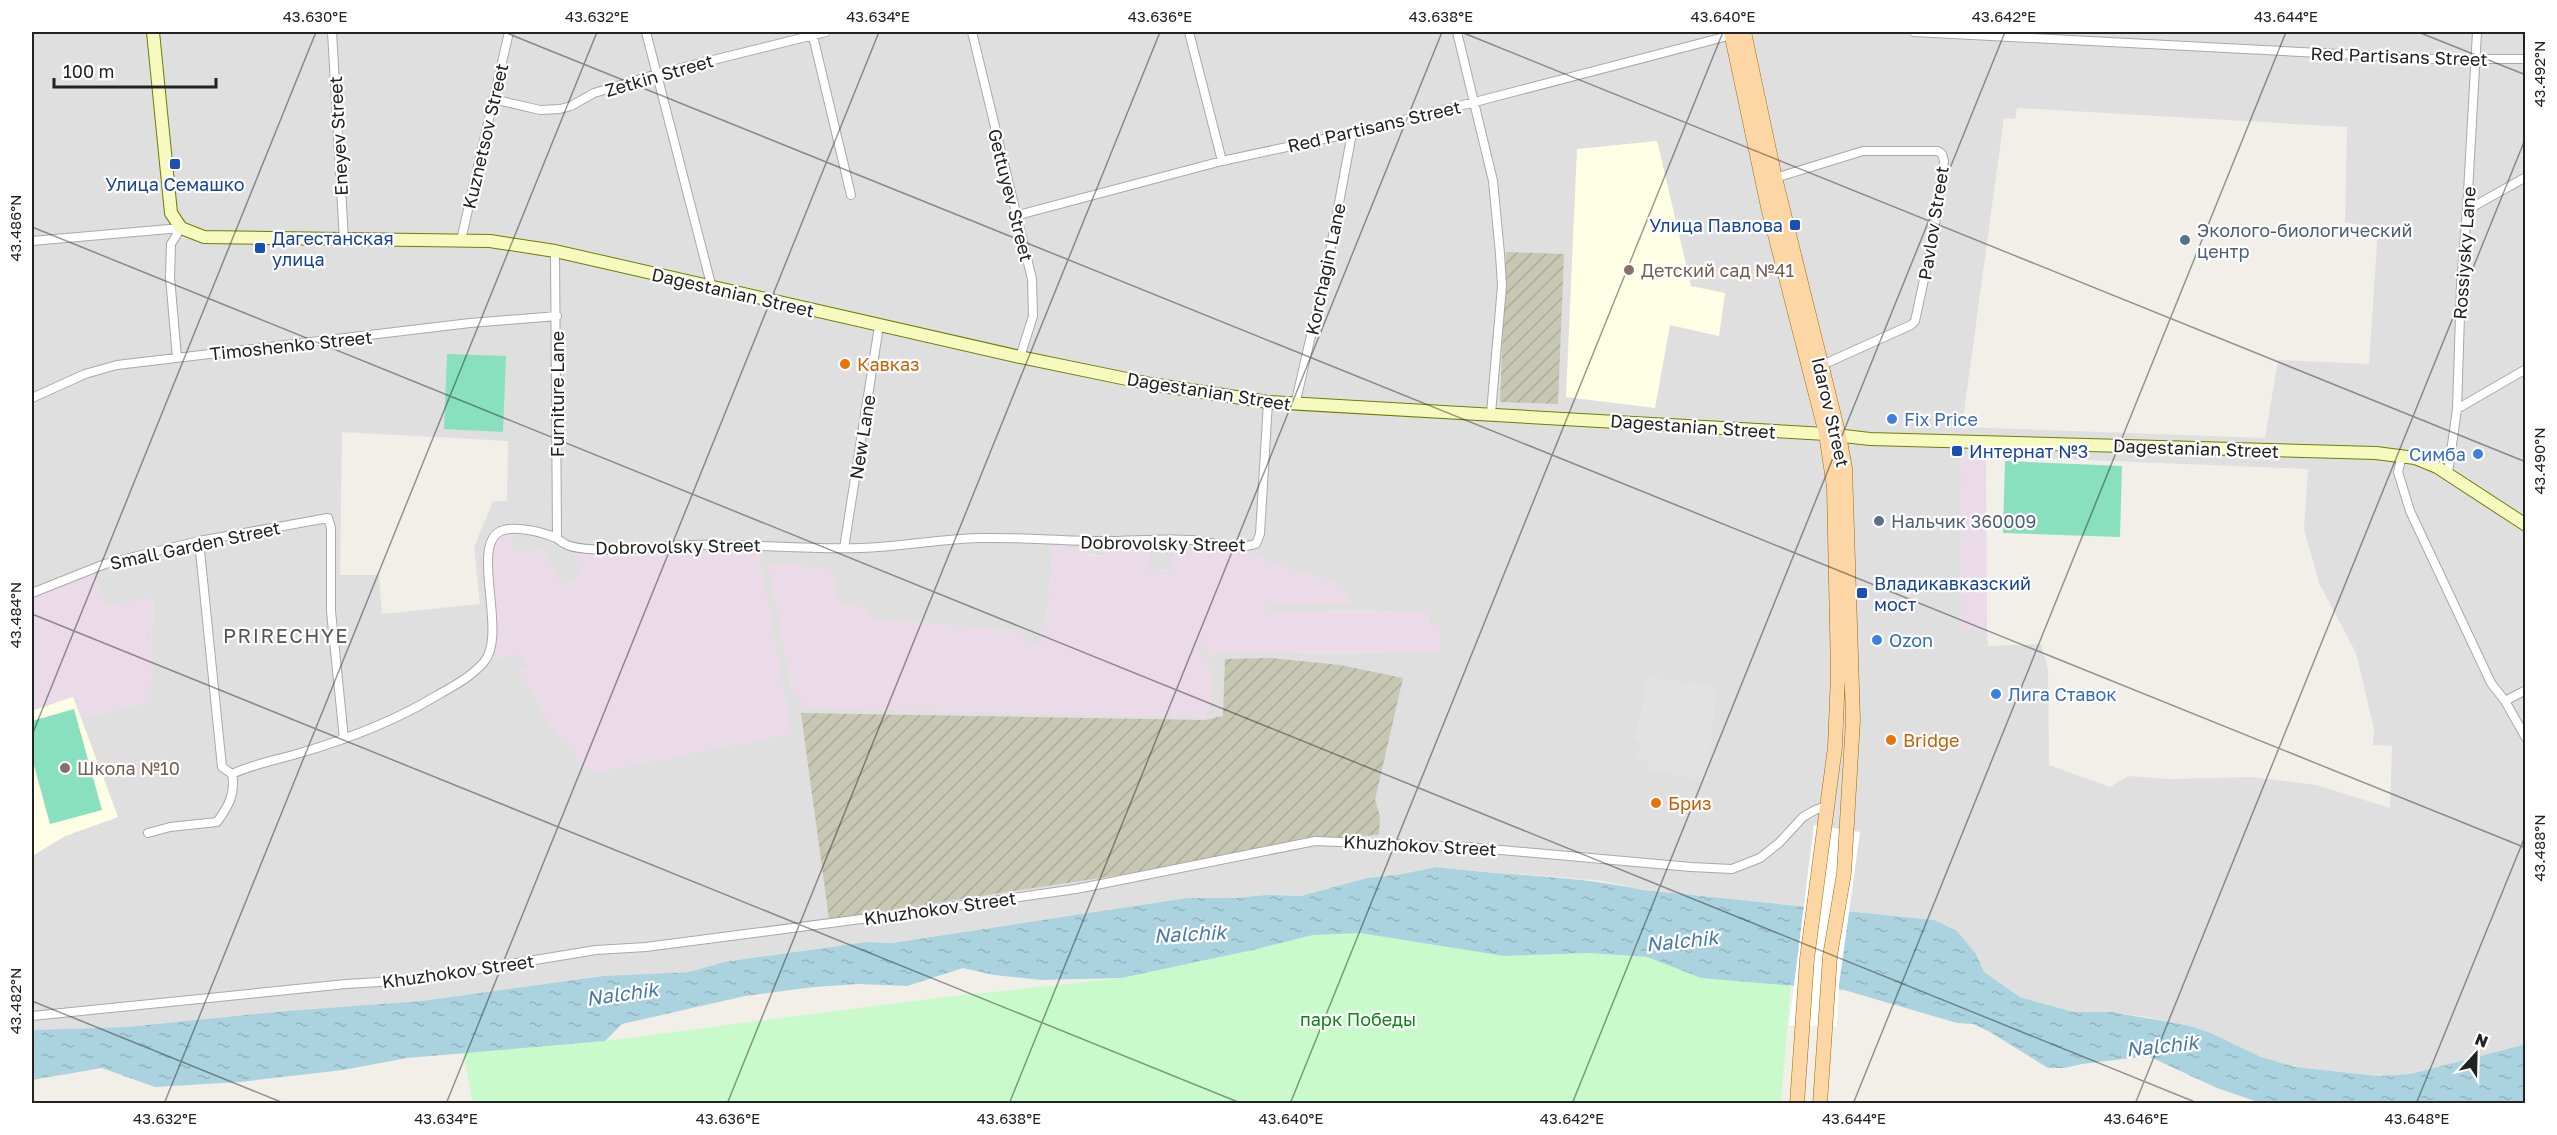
<svg xmlns="http://www.w3.org/2000/svg" width="2557" height="1135" viewBox="0 0 2557 1135" font-family="'Golos Text',sans-serif">
<style>
.residential{fill:#e0dfdf;fill-rule:evenodd}
.industrial{fill:#ebdbe8}
.education{fill:#ffffe5}
.construction{fill:url(#construction-furrows)}
.park{fill:#c8facc}
.pitch{fill:#88e0be}
.parking{fill:#e2e2e2}
.water{fill:url(#water-ripples)}
.pier{fill:#fff}
.lines{fill:none;stroke-linecap:round;stroke-linejoin:round}
.street-casing{stroke:#a9a9a9;stroke-width:10}
.secondary-casing{stroke:#707d05;stroke-width:14}
.primary-casing{stroke:#a06b00;stroke-width:15}
.street{stroke:#fff;stroke-width:8}
.secondary{stroke:#f7fabf;stroke-width:12}
.primary{stroke:#fcd6a4;stroke-width:14}
.ticks{fill:none;stroke:#222;stroke-width:1.5;stroke-opacity:0.45}
.transit-dot{fill:#1a4fb4;stroke:#fff;stroke-width:2}
.service-dot{fill:#5c6f8a;stroke:#fff;stroke-width:2}
.education-dot{fill:#8d6e63;stroke:#fff;stroke-width:2}
.food-dot{fill:#e8710a;stroke:#fff;stroke-width:2}
.shop-dot{fill:#3f7fe0;stroke:#fff;stroke-width:2}
.labels{text-anchor:middle;dominant-baseline:central;stroke-width:4.5;stroke-linejoin:round;paint-order:stroke}
.street-label{font-size:18px;fill:#222;stroke:#fff}
.transit-label{font-size:18px;fill:#164399;stroke:#fff;text-anchor:start}
.service-label{font-size:18px;fill:#4e5e75;stroke:#fff;text-anchor:start}
.education-label{font-size:18px;fill:#785e54;stroke:#fff;text-anchor:start}
.food-label{font-size:18px;fill:#c56008;stroke:#fff;text-anchor:start}
.shop-label{font-size:18px;fill:#366cbe;stroke:#fff;text-anchor:start}
.park-label{font-size:18px;fill:#0c8416;stroke:#fff}
.neighbourhood-label{font-size:20px;letter-spacing:1.5px;fill:#555;stroke:#fff}
.water-label{font-size:20px;font-style:italic;fill:#4a7aab;stroke:#fff}
.neatline{fill:none;stroke:#222;stroke-width:2}
.ticks-label{font-size:15px;text-anchor:middle;fill:#222}
</style>
<defs>
<pattern id="construction-furrows" width="10" height="10" patternUnits="userSpaceOnUse" patternTransform="scale(1.5)"><rect width="10" height="10" fill="#c7c7b4"/><path d="M-1 1l2-2M0 10L10 0M9 11l2-2" fill="none" stroke="#abab9a"/></pattern>
<pattern id="water-ripples" width="26" height="14" patternUnits="userSpaceOnUse" patternTransform="scale(1.5)"><rect width="26" height="14" fill="#aad3df"/><path d="M2 4q2-2 4 0t4 0M15 11q2-2 4 0t4 0" fill="none" stroke="#92b5bf"/></pattern>
</defs>
<rect width="100%" height="100%" fill="#f2efe9"/>
<path class="residential" d="M 32,32 L 2525,32 L 2525,1044 L 2410,1074 L 2378,1076 L 2295,1067 L 2261,1057 L 2211,1033 L 2147,1017 L 2111,1012 L 2073,1012 L 2020,997 L 1984,972 L 1976,954 L 1934,920 L 1643,890 L 1603,881 L 1559,877 L 1472,871 L 1436,867 L 1397,875 L 1367,878 L 1301,896 L 1266,895 L 1236,898 L 1187,898 L 890,943 L 866,942 L 724,962 L 689,972 L 602,976 L 422,1001 L 127,1027 L 32,1030 L 32,856 L 65,836 L 118,817 L 81,719 L 150,702 L 153,598 L 106,606 L 32,597 ZM 2017,108 L 2347,127 L 2345,222 L 2378,228 L 2369,364 L 2278,360 L 2265,438 L 1962,427 L 2004,118 L 2015,119 ZM 1657,141 L 1691,286 L 1670,325 ZM 342,432 L 508,441 L 507,501 L 493,501 L 474,547 L 480,604 L 382,614 L 379,575 L 340,575 ZM 1961,455 L 2308,469 L 2304,529 L 2319,583 L 2356,653 L 2374,729 L 2373,745 L 2392,746 L 2390,808 L 2316,785 L 2251,777 L 2169,779 L 2128,776 L 2110,787 L 2049,765 L 2048,669 L 2041,644 L 1988,646 L 1987,630 L 1962,629 ZM 513,534 L 513,551 L 562,585 L 581,575 L 573,551 L 628,558 L 645,552 L 556,733 L 520,672 L 529,666 L 521,653 L 494,659 L 495,626 ZM 1150,545 L 1150,571 L 1172,570 L 1235,550 L 1263,557 L 1266,561 L 1282,565 L 1290,570 L 1336,582 L 1353,603 L 1267,604 L 1267,612 L 1428,611 L 1429,625 L 1440,625 L 1440,653 L 1221,652 L 1211,655 L 1206,646 L 1194,646 L 792,690 L 769,565 L 791,564 L 840,603 L 858,605 L 872,619 L 1017,631 L 1031,644 L 1044,644 L 1040,634 L 1047,618 L 1053,546 L 1106,557 L 1106,547 ZM 1716,687 L 1637,757 L 1642,742 L 1635,739 Z"/>
<path class="industrial" d="M 1961,455 L 1986,455 L 1987,630 L 1962,630 Z
M 513,534 L 513,551 L 544,549 L 562,585 L 581,575 L 572,551 L 628,558 L 645,552 L 759,553 L 792,734 L 591,774 L 556,733 L 542,711 L 520,672 L 529,666 L 521,654 L 493,659 L 495,626 L 490,556 L 494,536 Z
M 1150,545 L 1150,571 L 1172,570 L 1174,548 L 1235,550 L 1263,557 L 1266,561 L 1283,565 L 1290,570 L 1336,582 L 1353,603 L 1268,604 L 1267,612 L 1428,611 L 1429,625 L 1440,625 L 1440,653 L 1221,652 L 1210,656 L 1206,646 L 1195,646 L 1209,664 L 1213,694 L 1206,718 L 806,708 L 792,690 L 768,565 L 791,564 L 831,570 L 840,603 L 858,605 L 872,619 L 1017,631 L 1031,644 L 1043,644 L 1040,634 L 1047,618 L 1053,546 L 1087,548 L 1089,555 L 1105,557 L 1106,547 Z
M 94,574 L 106,606 L 153,597 L 150,702 L 81,719 L 73,697 L 32,711 L 32,597 Z"/>
<path class="education" d="M 1657,141 L 1691,286 L 1725,293 L 1719,336 L 1670,325 L 1655,408 L 1566,397 L 1577,149 Z
M 73,697 L 118,817 L 65,836 L 32,856 L 32,711 Z"/>
<path class="construction" d="M 1506,252 L 1564,254 L 1558,404 L 1500,402 Z
M 1270,658 L 1340,665 L 1403,678 L 1375,800 L 1380,816 L 1379,835 L 1339,837 L 1286,845 L 1166,868 L 829,919 L 801,713 L 1205,720 L 1223,716 L 1225,659 Z"/>
<path class="park" d="M 1339,932 L 1360,933 L 1504,956 L 1590,953 L 1647,957 L 1701,978 L 1791,984 L 1781,1103 L 473,1104 L 463,1052 L 605,1041 L 936,998 L 1121,978 L 1253,950 L 1313,935 Z"/>
<path class="pitch" d="M 447,354 L 506,356 L 503,432 L 444,429 Z
M 2005,461 L 2122,466 L 2120,537 L 2003,533 Z
M 74,709 L 102,810 L 50,824 L 32,758 L 32,721 Z"/>
<path class="parking" d="M 1648,677 L 1716,687 L 1708,781 L 1647,769 L 1648,760 L 1637,758 L 1642,742 L 1635,739 Z"/>
<path class="water" d="M 1436,867 C 1505,876 1574,875 1643,890 L 1934,920 L 1957,931 L 1976,954 L 1984,972 L 2020,997 L 2073,1012 L 2111,1012 L 2186,1025 L 2211,1033 L 2261,1057 L 2295,1067 L 2378,1076 L 2410,1074 L 2526,1044 L 2525,1103 L 2261,1103 L 2217,1088 L 2148,1056 L 2082,1064 L 2064,1068 L 2048,1068 L 1990,1032 L 1973,1024 L 1957,1023 L 1844,990 L 1701,978 L 1647,957 L 1590,953 L 1504,956 L 1360,933 L 1313,935 L 1253,950 L 1121,978 L 1041,980 L 994,975 L 963,968 L 907,986 L 858,984 L 814,987 L 745,996 L 622,1024 L 605,1041 L 407,1058 L 343,1070 L 240,1082 L 155,1087 L 102,1068 L 32,1080 L 32,1030 L 127,1027 L 287,1011 L 422,1001 L 603,976 L 689,972 L 724,962 L 866,942 L 891,943 L 1187,898 L 1236,898 L 1266,895 L 1301,896 L 1367,878 L 1397,875 Z"/>
<path class="pier" d="M 1814,825 L 1860,832 L 1839,985 L 1837,1026 L 1789,1025 Z"/>
<g class="lines">
<g class="street-casing">
<path id="street" d="M 332,32 L 344,240
M 646,32 L 712,288
M 812,32 L 851,195
M 972,32 L 1032,279 L 1033,316 L 1020,357
M 1189,32 L 1222,161
M 1457,32 L 1493,181 L 1500,254 L 1502,286 L 1491,413
M 1914,32 L 2474,61 L 2482,59 L 2526,59
M 493,99 L 540,110 L 560,109 L 571,106 L 594,93 L 657,74 L 826,32
M 1775,178 L 1863,151 L 1938,151 L 1942,154 L 1944,161 L 1933,238 L 1915,321 L 1911,325 L 1820,366
M 2467,210 L 2526,177
M 1015,216 L 1222,161 L 1352,133 L 1475,102 L 1732,35
M 461,240 L 509,32
M 32,241 L 181,228
M 555,251 L 557,538
M 177,358 L 170,277 L 171,244 L 181,228
M 32,398 L 85,374 L 117,365 L 470,323 L 557,316
M 1295,405 L 1329,257 L 1352,133
M 2457,409 L 2526,369
M 2402,456 L 2398,472 L 2410,511 L 2491,683 L 2505,701 L 2526,738
M 2448,473 L 2457,409 L 2461,284 L 2467,210 L 2477,32
M 199,541 L 222,767 L 232,774
M 844,548 L 879,326
M 32,593 L 105,564 L 199,541 L 328,518 L 331,528 L 331,611 L 344,739
M 2505,701 L 2526,690
M 148,833 L 170,827 L 217,822 C 228,807 236,794 232,774 C 253,764 277,760 300,753 C 348,739 393,722 436,696 C 452,687 471,677 484,662 C 509,633 467,539 504,530 C 517,526 543,532 556,538 C 558,539 563,543 565,544 C 577,550 594,549 606,550 C 634,551 661,545 689,545 C 746,543 803,550 861,548 C 900,547 939,539 979,538 C 1020,537 1062,541 1103,541 C 1133,541 1163,538 1192,540 C 1215,542 1233,551 1256,544 L 1260,534 L 1268,402
M 32,1016 L 346,984 L 413,980 L 596,950 L 646,947 L 892,915 L 1076,889 L 1315,841 L 1467,847 L 1691,867 L 1732,869 L 1760,858 L 1779,843 L 1803,817 L 1815,810 L 1827,806"/>
</g>
<g class="secondary-casing">
<path id="secondary" d="M 153,32 L 171,213 L 181,228 L 204,237 L 490,241 L 555,251 L 1020,357 L 1151,384 L 1268,402 L 1826,434 L 1870,439 L 2376,453 L 2415,458 L 2437,467 L 2526,525"/>
</g>
<g class="primary-casing">
<path id="primary" d="M 1731,32 L 1768,207 L 1826,434 L 1834,487 L 1838,674 L 1835,747 L 1807,959 L 1797,1104
M 1744,32 L 1775,178 L 1839,436 L 1845,468 L 1853,720 L 1844,873 L 1830,956 L 1820,1104"/>
</g>
<use href="#street" class="street"/>
<use href="#secondary" class="secondary"/>
<use href="#primary" class="primary"/>
</g>
<path class="ticks" d="M 504,32 L 2526,848M 1461,32 L 2526,462M 2418,32 L 2526,75M 32,38 L 34,32M 32,227 L 2200,1104M 32,614 L 1243,1104M 32,735 L 316,32M 32,1001 L 286,1104M 164,1104 L 597,32M 446,1104 L 879,32M 727,1104 L 1160,32M 1009,1104 L 1442,32M 1290,1104 L 1723,32M 1572,1104 L 2005,32M 1853,1104 L 2286,32M 2135,1104 L 2526,137M 2416,1104 L 2526,834"/>
<g class="transit-dot">
<rect x="169" y="158" width="12" height="12" rx="3"/>
<rect x="1789" y="219" width="12" height="12" rx="3"/>
<rect x="254" y="242" width="12" height="12" rx="3"/>
<rect x="1951" y="445" width="12" height="12" rx="3"/>
<rect x="1856" y="587" width="12" height="12" rx="3"/>
</g>
<g class="service-dot">
<circle cx="2185" cy="240" r="6"/>
<circle cx="1879" cy="521" r="6"/>
</g>
<g class="education-dot">
<circle cx="1629" cy="270" r="6"/>
<circle cx="65" cy="768" r="6"/>
</g>
<g class="food-dot">
<circle cx="845" cy="364" r="6"/>
<circle cx="1891" cy="740" r="6"/>
<circle cx="1656" cy="803" r="6"/>
</g>
<g class="shop-dot">
<circle cx="1892" cy="419" r="6"/>
<circle cx="2478" cy="454" r="6"/>
<circle cx="1877" cy="640" r="6"/>
<circle cx="1996" cy="694" r="6"/>
</g>
<g class="labels">
<g class="street-label">
<text transform="translate(2399 56) rotate(2)">Red Partisans Street</text>
<text transform="translate(659 75) rotate(-16)">Zetkin Street</text>
<text transform="translate(1374 126) rotate(-13)">Red Partisans Street</text>
<text transform="translate(338 136) rotate(-93)">Eneyev Street</text>
<text transform="translate(485 136) rotate(-77)">Kuznetsov Street</text>
<text transform="translate(1011 195) rotate(76)">Gettuyev Street</text>
<text transform="translate(1933 223) rotate(-81)">Pavlov Street</text>
<text transform="translate(2464 253) rotate(-86)">Rossiysky Lane</text>
<text transform="translate(1325 269) rotate(-78)">Korchagin Lane</text>
<text transform="translate(733 292) rotate(13)">Dagestanian Street</text>
<text transform="translate(291 345) rotate(-6)">Timoshenko Street</text>
<text transform="translate(1209 391) rotate(9)">Dagestanian Street</text>
<text transform="translate(557 394) rotate(-90)">Furniture Lane</text>
<text transform="translate(1831 412) rotate(77)">Idarov Street</text>
<text transform="translate(1693 426) rotate(4)">Dagestanian Street</text>
<text transform="translate(862 437) rotate(-81)">New Lane</text>
<text transform="translate(2196 448) rotate(2)">Dagestanian Street</text>
<text transform="translate(1163 543) rotate(1)">Dobrovolsky Street</text>
<text transform="translate(195 545) rotate(-12)">Small Garden Street</text>
<text transform="translate(678 546) rotate(-1)">Dobrovolsky Street</text>
<text transform="translate(1420 845) rotate(3)">Khuzhokov Street</text>
<text transform="translate(940 908) rotate(-8)">Khuzhokov Street</text>
<text transform="translate(458 971) rotate(-8)">Khuzhokov Street</text>
</g>
<g class="transit-label">
<text x="175" y="184" text-anchor="middle">Улица Семашко</text>
<text x="1783" y="225" text-anchor="end">Улица Павлова</text>
<text x="272" y="238">Дагестанская<tspan x="272" dy="21">улица</tspan></text>
<text x="1969" y="451">Интернат №3</text>
<text x="1874" y="583">Владикавказский<tspan x="1874" dy="21">мост</tspan></text>
</g>
<g class="service-label">
<text x="2197" y="230">Эколого-биологический<tspan x="2197" dy="21">центр</tspan></text>
<text x="1891" y="521">Нальчик 360009</text>
</g>
<g class="education-label">
<text x="1641" y="270">Детский сад №41</text>
<text x="77" y="768">Школа №10</text>
</g>
<g class="food-label">
<text x="857" y="364">Кавказ</text>
<text x="1903" y="740">Bridge</text>
<text x="1668" y="803">Бриз</text>
</g>
<g class="shop-label">
<text x="1904" y="419">Fix Price</text>
<text x="2466" y="454" text-anchor="end">Симба</text>
<text x="1889" y="640">Ozon</text>
<text x="2008" y="694">Лига Ставок</text>
</g>
<g class="park-label">
<text x="1358" y="1019">парк Победы</text>
</g>
<g class="neighbourhood-label">
<text x="286" y="635">PRIRECHYE</text>
</g>
<g class="water-label">
<text transform="translate(1190 933) rotate(-3)">Nalchik</text>
<text transform="translate(1682 940) rotate(-6)">Nalchik</text>
<text transform="translate(622 993) rotate(-8)">Nalchik</text>
<text transform="translate(2162 1045) rotate(-6)">Nalchik</text>
</g>
</g>
<rect width="2557" height="1135" fill="none" stroke="#ffffff" stroke-width="66"/>
<g transform="translate(2476 1054) rotate(22)" stroke="#ffffff" stroke-width="4.5" paint-order="stroke">
<path d="M0-4.5L10 22L0 15L-10 22Z" fill="#222222"/>
<text y="-9" font-size="16" font-weight="bold" text-anchor="middle" fill="#222222">N</text>
</g>
<path d="M54 78v9h162v-9" fill="none" stroke="#222222" stroke-width="3"/>
<text x="63" y="78" font-size="18" fill="#222222" stroke="#ffffff" stroke-width="4.5" paint-order="stroke">100 m</text>
<rect x="33" y="33" width="2491" height="1069" class="neatline"/>
<g class="ticks-label">
<text x="315" y="22">43.630°E</text>
<text x="597" y="22">43.632°E</text>
<text x="878" y="22">43.634°E</text>
<text x="1160" y="22">43.636°E</text>
<text x="1441" y="22">43.638°E</text>
<text x="1723" y="22">43.640°E</text>
<text x="2004" y="22">43.642°E</text>
<text x="2286" y="22">43.644°E</text>
<text transform="translate(2540 74) rotate(-90)" y="5">43.492°N</text>
<text transform="translate(16 228) rotate(-90)" y="5">43.486°N</text>
<text transform="translate(2540 461) rotate(-90)" y="5">43.490°N</text>
<text transform="translate(16 615) rotate(-90)" y="5">43.484°N</text>
<text transform="translate(2540 848) rotate(-90)" y="5">43.488°N</text>
<text transform="translate(16 1001) rotate(-90)" y="5">43.482°N</text>
<text x="165" y="1124">43.632°E</text>
<text x="446" y="1124">43.634°E</text>
<text x="728" y="1124">43.636°E</text>
<text x="1009" y="1124">43.638°E</text>
<text x="1291" y="1124">43.640°E</text>
<text x="1572" y="1124">43.642°E</text>
<text x="1854" y="1124">43.644°E</text>
<text x="2136" y="1124">43.646°E</text>
<text x="2417" y="1124">43.648°E</text>
</g>
</svg>
